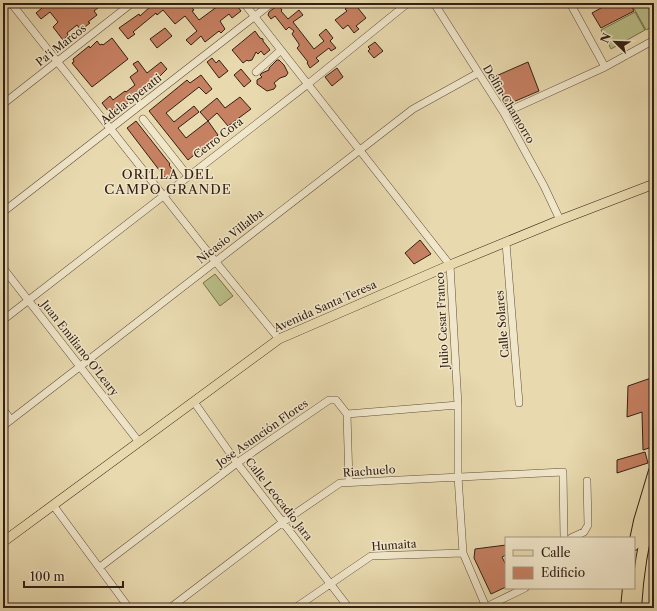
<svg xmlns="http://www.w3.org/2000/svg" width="657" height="611" viewBox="0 0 657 611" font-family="'Libre Caslon Text',serif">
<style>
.green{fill:#b9be88;stroke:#766f4e}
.building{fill:#c68062;stroke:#332014}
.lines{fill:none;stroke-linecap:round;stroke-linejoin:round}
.minor-casing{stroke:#604e3a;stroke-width:8}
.major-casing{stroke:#332014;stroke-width:10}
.highway-casing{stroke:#332014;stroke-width:12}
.minor{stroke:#f0e6ca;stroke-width:7}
.major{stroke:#e8d9ae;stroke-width:9}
.highway{stroke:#e8d9ae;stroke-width:10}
.labels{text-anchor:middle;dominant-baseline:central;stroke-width:3;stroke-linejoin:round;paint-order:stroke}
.street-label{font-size:11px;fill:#332014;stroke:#f0e6ca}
.quarter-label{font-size:13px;letter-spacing:1px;fill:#332014;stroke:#f0e6ca}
</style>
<rect width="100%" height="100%" fill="#e8d9ae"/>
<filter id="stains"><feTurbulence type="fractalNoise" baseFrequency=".005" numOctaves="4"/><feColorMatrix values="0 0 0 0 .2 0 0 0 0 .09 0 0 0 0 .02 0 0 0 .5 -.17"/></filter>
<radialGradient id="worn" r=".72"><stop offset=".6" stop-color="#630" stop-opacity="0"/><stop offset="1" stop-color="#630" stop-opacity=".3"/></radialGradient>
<path class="green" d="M 631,3 L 650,3 L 654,11 L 654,26 L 646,30 Z
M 635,12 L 645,30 L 611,49 L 601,30 Z
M 215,274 L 233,296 L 220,306 L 203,283 Z"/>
<path class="building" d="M 48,3 L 104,3 L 94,11 L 97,15 L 88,22 L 90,23 L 81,30 L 77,25 L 67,33 L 68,35 L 63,40 L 53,27 L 58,22 L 50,12 L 41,19 L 36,13 Z
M 149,3 L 188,3 L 194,10 L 192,11 L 199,20 L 222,3 L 235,3 L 241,11 L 232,18 L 229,14 L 220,21 L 225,29 L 221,33 L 219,31 L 205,42 L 201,36 L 191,45 L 186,40 L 197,31 L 185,16 L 175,24 L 163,10 L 157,15 L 156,13 L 133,32 L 135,34 L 128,39 L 119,28 L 139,14 L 140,16 L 151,6 Z
M 353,3 L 354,3 L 366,18 L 356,26 L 359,29 L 354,33 L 348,25 L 343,29 L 335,20 L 347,11 L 345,9 Z
M 610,3 L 630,3 L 634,11 L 601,28 L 592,13 Z
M 278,5 L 282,10 L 281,11 L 288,19 L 299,10 L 303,15 L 293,22 L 314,49 L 324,41 L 319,35 L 326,29 L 333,38 L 330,41 L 336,48 L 331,51 L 329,48 L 316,58 L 319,61 L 310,68 L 307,63 L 308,62 L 297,48 L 299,46 L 299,44 L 292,34 L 294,31 L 289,27 L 286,30 L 275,16 L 271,19 L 268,15 L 269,12 Z
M 165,28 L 172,36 L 157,48 L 150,39 Z
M 255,31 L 260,38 L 263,39 L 263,41 L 270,50 L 264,55 L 261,51 L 258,54 L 256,52 L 252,60 L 248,61 L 247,60 L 243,63 L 232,50 Z
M 112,38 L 128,59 L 92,87 L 72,63 L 74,62 L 73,59 L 89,46 L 90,48 L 97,41 L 100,45 L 102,44 L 103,45 Z
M 375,42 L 383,51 L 374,58 L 368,51 L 370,49 L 368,47 Z
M 212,58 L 216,63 L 219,60 L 228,71 L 219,78 L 207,62 Z
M 277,60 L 279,60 L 284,65 L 288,73 L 286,76 L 280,78 L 274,83 L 276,86 L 274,89 L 267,91 L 257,84 L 257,80 L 262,77 L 260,75 L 262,73 L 269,70 L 269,68 Z
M 138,61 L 147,73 L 161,62 L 167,69 L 159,77 L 159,78 L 155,82 L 156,83 L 151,87 L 149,85 L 122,108 L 119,105 L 109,112 L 102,103 L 110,96 L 113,100 L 125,91 L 126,92 L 135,85 L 130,77 L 138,71 L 133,64 Z
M 528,62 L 539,91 L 506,105 L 496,76 Z
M 337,68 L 343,77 L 332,86 L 325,77 Z
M 241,69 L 251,81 L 244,87 L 234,75 Z
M 201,75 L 212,89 L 206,94 L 199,87 L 166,113 L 174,122 L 194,106 L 199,112 L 178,128 L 186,138 L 208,121 L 218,135 L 188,160 L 149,111 L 187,80 L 190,83 Z
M 240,97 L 251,109 L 228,126 L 217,113 L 208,121 L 200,112 L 217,98 L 225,108 Z
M 136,121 L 170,164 L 169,165 L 174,172 L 166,179 L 127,128 Z
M 420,240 L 431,254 L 414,264 L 405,253 Z
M 654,377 L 654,444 L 650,445 L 649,448 L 643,450 L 642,412 L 627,417 L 628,386 Z
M 645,452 L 648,463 L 617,473 L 617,460 Z
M 506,545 L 506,555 L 502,557 L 506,565 L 506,587 L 491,594 L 474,558 L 475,549 Z"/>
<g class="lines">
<g class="minor-casing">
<path id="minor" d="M 11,3 L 215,261 L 279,339
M 244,3 L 450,265 L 458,405 L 458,476 L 463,553 L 486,607
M 434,3 L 504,113 L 544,186 L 560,220
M 570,3 L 605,67
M 256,72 L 281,50
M 3,104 L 132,3
M 504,113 L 605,67 L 654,40
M 143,119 L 188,176
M 3,212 L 272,3
M 506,243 L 519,403
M 3,268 L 139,442
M 3,320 L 308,84 L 408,3
M 194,402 L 237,463 L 349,608
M 3,409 L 11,420
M 347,414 L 458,405
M 347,414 L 349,482
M 3,426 L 413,109 L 478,73
M 53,505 L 129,608
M 571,538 L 584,532 L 588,525 L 587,481
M 100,567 L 237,463 L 329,400 L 336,400 L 347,414
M 170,608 L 283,522 L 340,483 L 563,472 L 564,538
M 295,608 L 371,556 L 463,553
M 484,608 L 525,588"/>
</g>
<g class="major-casing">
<path id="major" d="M 3,542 L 279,339 L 450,265 L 560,220 L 654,184"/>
</g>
<g class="highway-casing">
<path id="highway" d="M 634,545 L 639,521 L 654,471
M 626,608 L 628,588
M 636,608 C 638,573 644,537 654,503"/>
</g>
<use href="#minor" class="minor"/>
<use href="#major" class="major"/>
<use href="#highway" class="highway"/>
</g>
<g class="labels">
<g class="street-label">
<text transform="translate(61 45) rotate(-38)">Pa'i Marcos</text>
<text transform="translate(131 99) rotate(-38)">Adela Speratti</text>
<text transform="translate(509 104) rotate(59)">Delfin Chamorro</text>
<text transform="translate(218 138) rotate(-38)">Cerro Cora</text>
<text transform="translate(230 236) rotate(-38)">Nicasio Villalba</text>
<text transform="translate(325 306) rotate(-24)">Avenida Santa Teresa</text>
<text transform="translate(442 320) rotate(-93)">Julio Cesar Franco</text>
<text transform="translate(502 324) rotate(-95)">Calle Solares</text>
<text transform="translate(80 348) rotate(52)">Juan Emiliano O'Leary</text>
<text transform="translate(262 433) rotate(-35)">Jose Asunción Flores</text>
<text transform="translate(369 471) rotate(-4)">Riachuelo</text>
<text transform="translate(279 499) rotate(52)">Calle Leocadio Jara</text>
<text transform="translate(394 545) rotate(-4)">Humaita</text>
</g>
<g class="quarter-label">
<text x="168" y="174">ORILLA DEL<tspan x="168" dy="15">CAMPO GRANDE</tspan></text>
</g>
</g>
<rect width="657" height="611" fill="none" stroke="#e8d9ae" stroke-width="16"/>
<rect x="4" y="4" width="649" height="603" fill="none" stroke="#332014" stroke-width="2"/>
<rect x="8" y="8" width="641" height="595" fill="none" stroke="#332014"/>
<rect x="505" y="537" width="130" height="52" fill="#f0e6ca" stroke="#a49781"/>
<rect x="513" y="550" width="20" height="6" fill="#e8d9ae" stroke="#a49781"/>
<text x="541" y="557" font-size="12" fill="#332014">Calle</text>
<rect x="513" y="567" width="20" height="12" fill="#c68062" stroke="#a49781"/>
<text x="541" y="577" font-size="12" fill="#332014">Edificio</text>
<g transform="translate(615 42) rotate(293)" stroke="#f0e6ca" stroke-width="3" paint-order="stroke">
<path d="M0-3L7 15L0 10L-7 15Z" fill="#332014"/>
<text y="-6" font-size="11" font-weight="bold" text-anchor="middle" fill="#332014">N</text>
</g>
<path d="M24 581v6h99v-6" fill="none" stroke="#332014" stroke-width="2"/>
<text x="30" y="581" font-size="12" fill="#332014" stroke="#f0e6ca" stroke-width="3" paint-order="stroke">100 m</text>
<rect width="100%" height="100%" filter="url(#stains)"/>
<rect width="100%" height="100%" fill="url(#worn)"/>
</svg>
